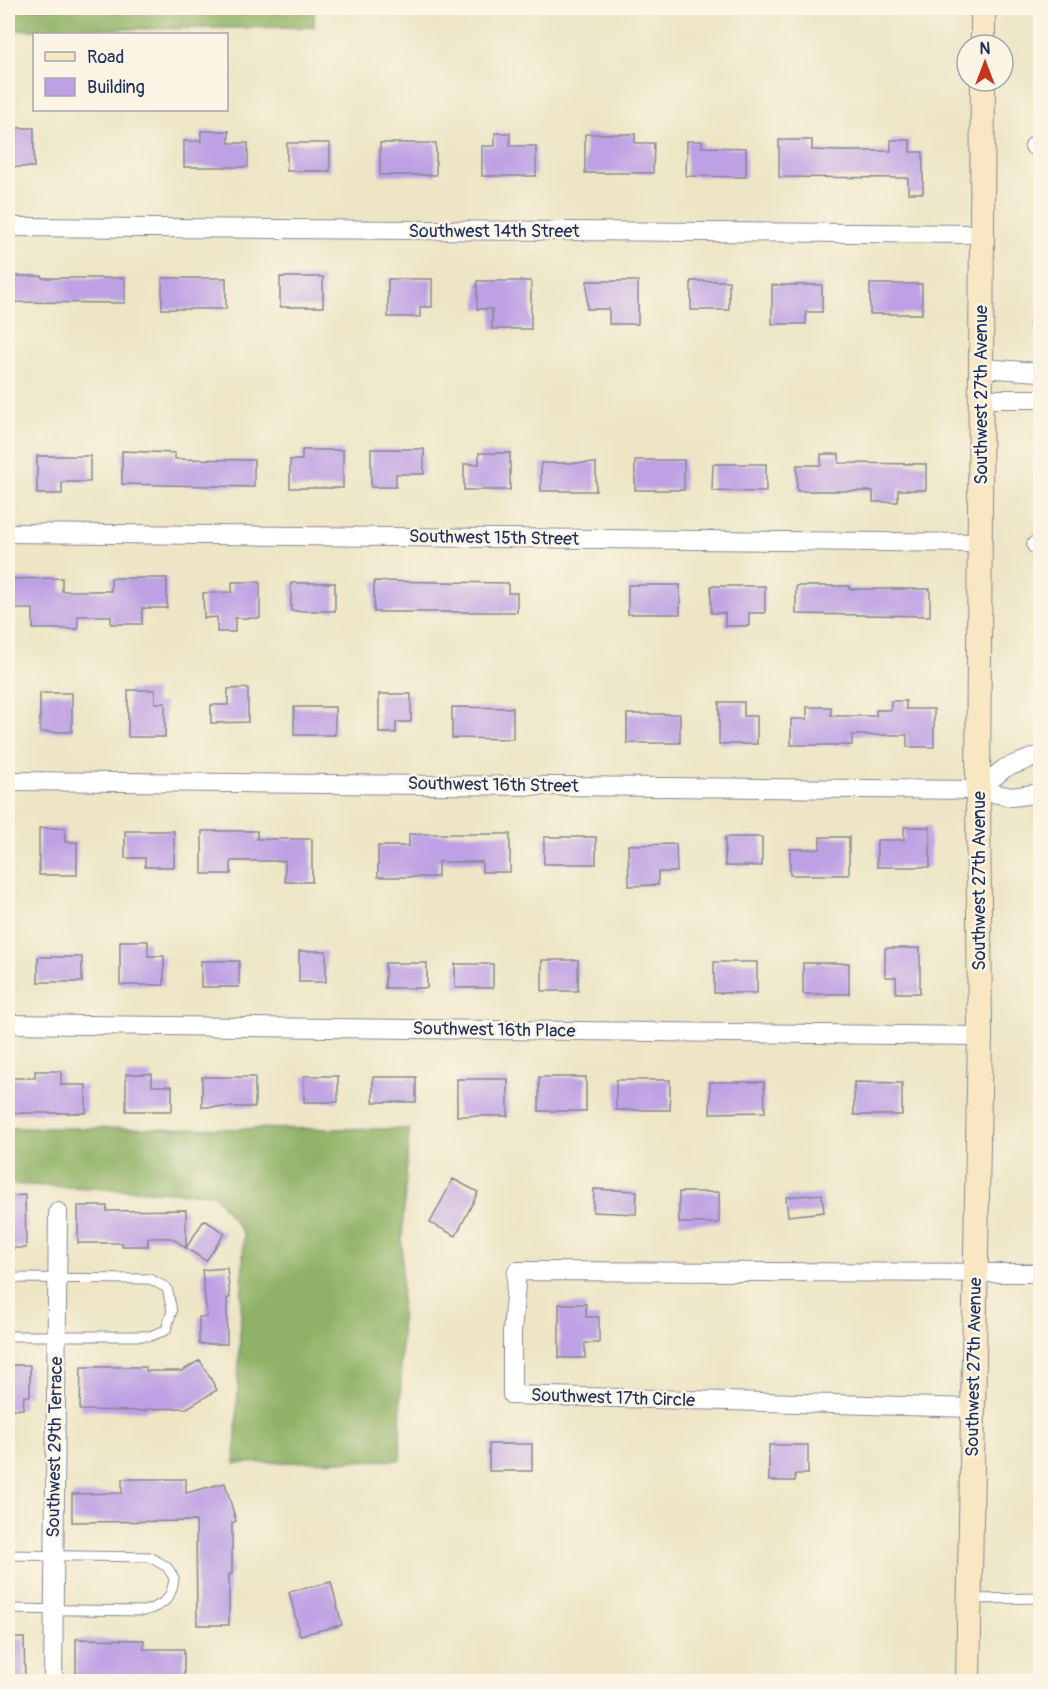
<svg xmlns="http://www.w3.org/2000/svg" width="1048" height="1689" viewBox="0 0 1048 1689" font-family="Pangolin,sans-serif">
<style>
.forest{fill:#90b266;stroke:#567062;stroke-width:1.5}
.building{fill:#bea0e4}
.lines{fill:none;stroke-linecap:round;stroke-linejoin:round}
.lane-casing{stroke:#848a92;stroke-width:11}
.street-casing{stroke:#848a92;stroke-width:20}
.secondary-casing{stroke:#848a92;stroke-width:26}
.lane{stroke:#fff;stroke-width:9}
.street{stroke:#fff;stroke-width:18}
.secondary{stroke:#f9e7c3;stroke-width:24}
.labels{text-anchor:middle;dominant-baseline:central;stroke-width:5;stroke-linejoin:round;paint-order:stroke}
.street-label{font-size:18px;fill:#1b2f5e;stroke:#fcf5e5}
</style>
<rect width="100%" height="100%" fill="#fcf5e5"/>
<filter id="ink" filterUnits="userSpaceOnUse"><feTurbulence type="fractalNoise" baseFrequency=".0167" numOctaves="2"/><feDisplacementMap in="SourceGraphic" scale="12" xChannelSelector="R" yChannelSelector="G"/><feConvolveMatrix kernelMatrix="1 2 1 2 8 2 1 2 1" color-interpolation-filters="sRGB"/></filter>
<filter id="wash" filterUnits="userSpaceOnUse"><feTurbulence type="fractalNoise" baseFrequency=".008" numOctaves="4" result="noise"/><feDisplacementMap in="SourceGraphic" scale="24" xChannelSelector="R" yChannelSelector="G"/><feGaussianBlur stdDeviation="1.35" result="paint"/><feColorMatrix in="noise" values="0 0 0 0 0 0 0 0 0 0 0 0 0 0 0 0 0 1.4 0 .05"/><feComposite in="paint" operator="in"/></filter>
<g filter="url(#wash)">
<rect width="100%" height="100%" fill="#ede5c5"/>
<path class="forest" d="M 8,8 L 314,8 L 314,27 L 8,30 Z
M 8,1128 L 409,1129 L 402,1237 L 400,1460 L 235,1463 L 244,1234 L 214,1194 L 8,1184 Z"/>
<g id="blocks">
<path class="building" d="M 8,128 L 34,128 L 34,167 L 8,167 Z
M 201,131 L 229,131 L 229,143 L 248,143 L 248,167 L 184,167 L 184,141 L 201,141 Z
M 495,133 L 510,133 L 510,146 L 536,146 L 536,176 L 482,176 L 482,146 L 495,146 Z
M 585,134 L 635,134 L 635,143 L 654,143 L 653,173 L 585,173 Z
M 779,140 L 812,140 L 812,150 L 839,151 L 891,151 L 891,140 L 910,140 L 910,152 L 923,152 L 923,193 L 908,193 L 908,178 L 779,177 Z
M 687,141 L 702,141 L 702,147 L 746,148 L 746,177 L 686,176 Z
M 287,143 L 330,143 L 330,171 L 287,171 Z
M 380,143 L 436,143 L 436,175 L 380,175 Z
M 8,276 L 42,276 L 42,278 L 125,278 L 125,303 L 8,302 Z
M 280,277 L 323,277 L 323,307 L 280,307 Z
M 162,278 L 226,278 L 226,309 L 162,309 Z
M 388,279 L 432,279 L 432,307 L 420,307 L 420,317 L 388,317 Z
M 477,281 L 531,281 L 531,329 L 492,329 L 492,309 L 477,309 Z
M 587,281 L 638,281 L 638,324 L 609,324 L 609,309 L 587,309 Z
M 691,281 L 729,281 L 729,310 L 691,310 Z
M 870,284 L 922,284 L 922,314 L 870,314 Z
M 772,285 L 822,285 L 822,312 L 806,312 L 806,324 L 772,324 Z
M 371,449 L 424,449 L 424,474 L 396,474 L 396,487 L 371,487 Z
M 302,450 L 343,450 L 343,488 L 290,488 L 290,460 L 302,460 Z
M 122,451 L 175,453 L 175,459 L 254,460 L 254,487 L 122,484 Z
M 479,453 L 510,453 L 510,490 L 464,490 L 464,464 L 479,464 Z
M 821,454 L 839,454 L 839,463 L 926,464 L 926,490 L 898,490 L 898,502 L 873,502 L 873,491 L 797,491 L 797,465 L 821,465 Z
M 37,456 L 90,456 L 90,482 L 62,482 L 62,494 L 37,494 Z
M 635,460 L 684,460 L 684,490 L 635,490 Z
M 541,463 L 596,463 L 596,491 L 541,491 Z
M 713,464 L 766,464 L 766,492 L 712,491 Z
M 62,578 L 62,591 L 111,591 L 111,578 L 167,578 L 167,608 L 142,608 L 142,624 L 111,624 L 111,616 L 78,616 L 78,629 L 33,629 L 33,609 L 8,609 L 8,579 Z
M 374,581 L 508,583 L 508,593 L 517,593 L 517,612 L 374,612 Z
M 232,582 L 260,582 L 260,618 L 235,618 L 235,632 L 217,632 L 217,617 L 204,618 L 203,593 L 232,592 Z
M 291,583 L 335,583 L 335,611 L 291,611 Z
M 628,585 L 680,585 L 680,614 L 628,614 Z
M 711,586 L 765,586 L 765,613 L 749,613 L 749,626 L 725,626 L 725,613 L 711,613 Z
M 796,586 L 849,586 L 849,589 L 930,589 L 930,616 L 796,614 Z
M 248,688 L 248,722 L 211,723 L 211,705 L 228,705 L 228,689 Z
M 128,690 L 155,690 L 155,703 L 165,703 L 165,737 L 128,737 Z
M 40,693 L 72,693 L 72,732 L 40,732 Z
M 379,694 L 411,694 L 411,722 L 396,722 L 396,733 L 379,733 Z
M 891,701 L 906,701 L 906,709 L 934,709 L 934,747 L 907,747 L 907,735 L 852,735 L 852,745 L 791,745 L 791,719 L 807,719 L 807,707 L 831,707 L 831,716 L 876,716 L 876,710 L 891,710 Z
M 719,702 L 744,702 L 744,716 L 757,716 L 757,744 L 719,744 Z
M 294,707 L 335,707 L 335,735 L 294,735 Z
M 452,707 L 513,708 L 513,739 L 452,738 Z
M 627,714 L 680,714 L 680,743 L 627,743 Z
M 904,827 L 930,827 L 930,867 L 877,867 L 877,840 L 904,840 Z
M 39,828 L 65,828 L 65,842 L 77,842 L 77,875 L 39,875 Z
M 125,831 L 174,831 L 174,867 L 145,867 L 145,858 L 125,858 Z
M 202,831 L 257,831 L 257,839 L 312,839 L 312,882 L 285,882 L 285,861 L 231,861 L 231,874 L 202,874 Z
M 409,834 L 510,834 L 510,872 L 482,872 L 482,862 L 438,862 L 438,877 L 378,877 L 378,846 L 409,846 Z
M 544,837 L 596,837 L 596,864 L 544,864 Z
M 725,837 L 762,837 L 762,866 L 725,866 Z
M 820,837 L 849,837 L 849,875 L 790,875 L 790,849 L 820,849 Z
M 676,844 L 677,872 L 658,872 L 658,885 L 629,886 L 628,845 Z
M 120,941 L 148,941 L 148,956 L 164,956 L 164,985 L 120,985 Z
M 885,948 L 920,948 L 920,993 L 896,993 L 896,977 L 885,977 Z
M 299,951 L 326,951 L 326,982 L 299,982 Z
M 38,957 L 82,957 L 82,982 L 38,982 Z
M 542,960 L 578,960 L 578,991 L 542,991 Z
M 201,961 L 239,961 L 239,987 L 201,987 Z
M 714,962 L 757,962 L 757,993 L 714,993 Z
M 385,963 L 427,963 L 427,988 L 385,988 Z
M 803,963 L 849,963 L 849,994 L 803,994 Z
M 455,964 L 493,964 L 493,988 L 455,988 Z
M 35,1071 L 61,1071 L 61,1085 L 86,1085 L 86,1113 L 8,1113 L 8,1078 L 35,1078 Z
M 126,1074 L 152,1074 L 152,1086 L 172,1086 L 172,1111 L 126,1111 Z
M 304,1076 L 338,1076 L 338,1102 L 304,1102 Z
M 202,1077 L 255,1077 L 255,1107 L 202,1107 Z
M 373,1077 L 416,1077 L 416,1102 L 373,1102 Z
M 539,1077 L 586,1077 L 586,1111 L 539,1111 Z
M 457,1079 L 508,1079 L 508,1116 L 457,1116 Z
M 616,1080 L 670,1080 L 670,1110 L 616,1110 Z
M 710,1082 L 764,1082 L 765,1112 L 710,1113 Z
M 854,1082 L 902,1083 L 902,1115 L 854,1115 Z
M 453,1179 L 478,1192 L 456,1236 L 430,1223 Z
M 594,1189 L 637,1191 L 636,1214 L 593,1212 Z
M 679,1192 L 719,1192 L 719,1223 L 679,1223 Z
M 822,1194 L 824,1212 L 788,1216 L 786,1197 Z
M 25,1195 L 26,1248 L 8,1248 L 8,1196 Z
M 78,1206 L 107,1206 L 107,1211 L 186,1210 L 186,1248 L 172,1238 L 148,1238 L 148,1246 L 122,1246 L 122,1243 L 78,1243 Z
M 204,1220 L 225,1233 L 206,1261 L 186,1248 Z
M 227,1268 L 230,1298 L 227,1298 L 227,1344 L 199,1344 L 199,1317 L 207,1317 L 202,1270 Z
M 559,1304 L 586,1304 L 586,1317 L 599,1317 L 599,1343 L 585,1343 L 585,1358 L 559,1358 Z
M 200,1360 L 217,1390 L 187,1408 L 146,1409 L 146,1411 L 80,1410 L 81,1367 L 146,1367 L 146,1371 L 182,1371 Z
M 8,1365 L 30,1365 L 30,1396 L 24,1396 L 23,1409 L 8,1409 Z
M 489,1444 L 532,1444 L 532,1471 L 489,1471 Z
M 769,1445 L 808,1445 L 808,1474 L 795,1474 L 795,1481 L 769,1481 Z
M 122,1479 L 186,1479 L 186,1493 L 225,1483 L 236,1521 L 232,1523 L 232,1574 L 229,1574 L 229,1625 L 197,1625 L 196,1521 L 72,1522 L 72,1494 L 122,1493 Z
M 331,1582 L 342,1625 L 300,1635 L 289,1592 Z
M 8,1638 L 24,1638 L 25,1682 L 8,1682 Z
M 76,1639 L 144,1640 L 144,1649 L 184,1649 L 184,1682 L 76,1682 Z"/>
</g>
</g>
<g filter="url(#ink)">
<use href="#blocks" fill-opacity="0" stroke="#848a92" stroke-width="1.5"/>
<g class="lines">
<g class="lane-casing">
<path id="lane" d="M 8,1278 L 150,1279 L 167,1288 L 172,1311 L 166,1330 L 150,1336 L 8,1336
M 8,1555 L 150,1557 L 167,1567 L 174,1578 C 172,1599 164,1605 144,1611 L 8,1609
M 971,1599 L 1040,1598"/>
</g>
<g class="street-casing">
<path id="street" d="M 1034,146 L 1040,146
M 8,227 L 981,234
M 1039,323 L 1040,323
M 981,368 L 1040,372
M 981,399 L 1040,399
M 8,533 L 980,543
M 1036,545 L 1040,545
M 8,781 L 978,790 L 1012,797 L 1040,793
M 978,790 L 1005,768 L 1040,755
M 8,1024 L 980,1036
M 973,1408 L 512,1395 L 512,1333 L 517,1271 L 1040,1273
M 53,1682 L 58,1212"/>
</g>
<g class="secondary-casing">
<path id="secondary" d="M 983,45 L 983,8
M 968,1682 L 980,1036 L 978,790 L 983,81"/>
</g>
<use href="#lane" class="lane"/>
<use href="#street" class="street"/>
<use href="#secondary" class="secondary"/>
</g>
</g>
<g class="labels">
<g class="street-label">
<text x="494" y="231">Southwest 14th Street</text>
<text transform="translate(981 395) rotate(-90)">Southwest 27th Avenue</text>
<text transform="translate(494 538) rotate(1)">Southwest 15th Street</text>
<text transform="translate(493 785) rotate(1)">Southwest 16th Street</text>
<text transform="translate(979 881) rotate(-90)">Southwest 27th Avenue</text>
<text transform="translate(494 1030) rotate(1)">Southwest 16th Place</text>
<text transform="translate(974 1367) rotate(-89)">Southwest 27th Avenue</text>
<text transform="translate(613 1398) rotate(2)">Southwest 17th Circle</text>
<text transform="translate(55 1447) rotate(-89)">Southwest 29th Terrace</text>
</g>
</g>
<rect width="1048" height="1689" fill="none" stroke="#fcf5e5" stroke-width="30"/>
<rect x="33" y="33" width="195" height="78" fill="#fcf5e5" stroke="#a2a6af" stroke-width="1.5"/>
<rect x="45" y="52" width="30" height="9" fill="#f9e7c3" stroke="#a2a6af" stroke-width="1.5"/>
<text x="87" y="63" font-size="18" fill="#1b2f5e">Road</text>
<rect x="45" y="78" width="30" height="18" fill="#bea0e4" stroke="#a2a6af" stroke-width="1.5"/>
<text x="87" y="93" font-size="18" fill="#1b2f5e">Building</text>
<g transform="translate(985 63)"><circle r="28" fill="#fcf5e5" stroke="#a2a6af" stroke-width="1.5"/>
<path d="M0-4.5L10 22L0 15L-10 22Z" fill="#c8321e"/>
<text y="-9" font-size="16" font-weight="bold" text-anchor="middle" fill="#1b2f5e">N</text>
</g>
</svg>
